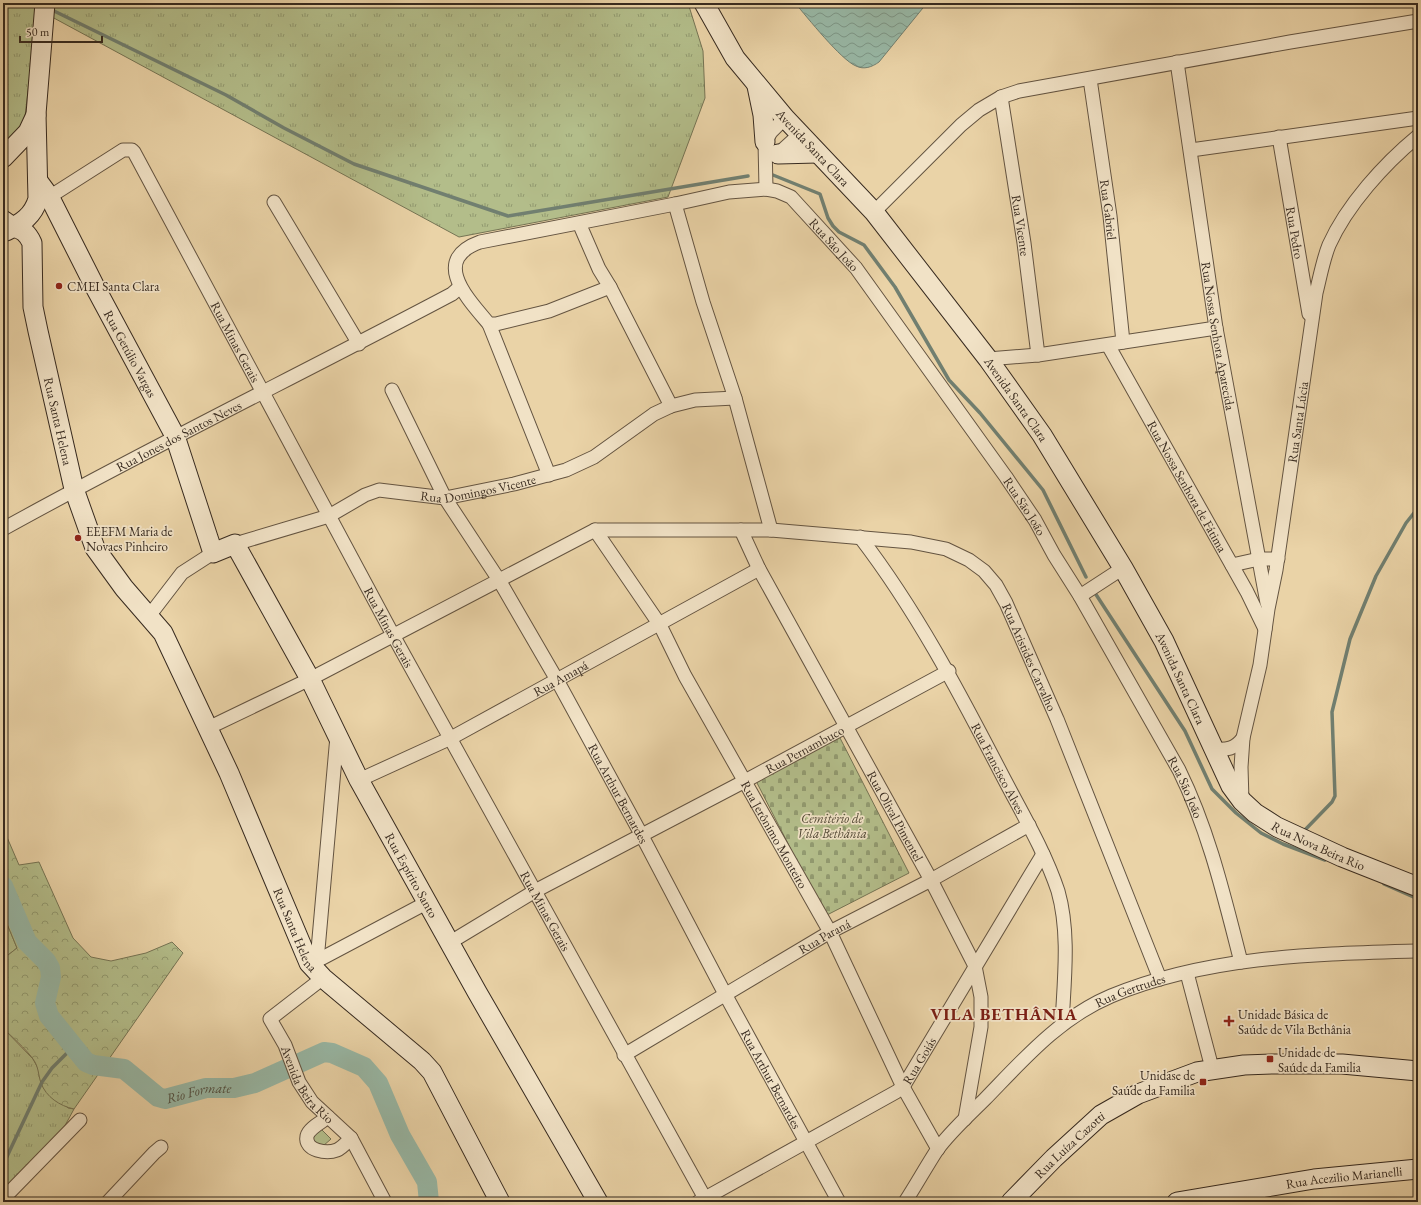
<svg xmlns="http://www.w3.org/2000/svg" width="1421" height="1205" viewBox="0 0 1421 1205" font-family="'EB Garamond',serif">
<style>
.grass{fill:url(#grass-tufts);stroke:#757454}
.forest{fill:url(#forest-crowns);stroke:#757454}
.cemetery{fill:url(#cemetery-stones);stroke:#757454}
.park{fill:#b3bd8a;stroke:#757454}
.water{fill:url(#water-waves);stroke:#717f70}
.lines{fill:none;stroke-linecap:round;stroke-linejoin:round}
.stream{stroke:#717f70;stroke-width:3.5}
.river{stroke:#98b8a6;stroke-width:20}
.street-casing{stroke:#645441;stroke-width:15}
.secondary-casing{stroke:#372a1f;stroke-width:21}
.street{stroke:#f1e2c6;stroke-width:13}
.secondary{stroke:#f1e2c6;stroke-width:19}
.poi-dot{fill:#8f2418;stroke:#f1e2c6;stroke-width:1.5}
.labels{text-anchor:middle;dominant-baseline:central;stroke-width:3.5;stroke-linejoin:round;paint-order:stroke}
.street-label{font-size:13px;fill:#372a1f;stroke:#f1e2c6}
.poi-label{font-size:13px;fill:#372a1f;stroke:#f1e2c6;text-anchor:start}
.park-label{font-size:13px;font-style:italic;fill:#504734;stroke:#f1e2c6}
.water-label{font-size:14px;font-style:italic;fill:#4f4e41;stroke:#f1e2c6}
.district-label{font-size:17px;font-weight:bold;letter-spacing:1px;fill:#7a1f14;stroke:#f1e2c6}
</style>
<defs>
<pattern id="grass-tufts" width="24" height="20" patternUnits="userSpaceOnUse"><rect width="24" height="20" fill="#b3bd8a"/><path d="M3 7l-1-3M5 7V3M7 7l1-3M15 17l-1-3M17 17v-4M19 17l1-3" fill="none" stroke="#929a70"/></pattern>
<pattern id="forest-crowns" width="20" height="18" patternUnits="userSpaceOnUse"><rect width="20" height="18" fill="#b3bd8a"/><path d="M2 6a3 3 0 1 1 6 0M12 15a3 3 0 1 1 6 0" fill="none" stroke="#929a70"/></pattern>
<pattern id="cemetery-stones" width="16" height="16" patternUnits="userSpaceOnUse"><rect width="16" height="16" fill="#b3bd8a"/><path d="M2 7V4a2 2 0 0 1 4 0v3zM10 15v-3a2 2 0 0 1 4 0v3z" fill="#929a70"/></pattern>
<pattern id="water-waves" width="16" height="10" patternUnits="userSpaceOnUse"><rect width="16" height="10" fill="#98b8a6"/><path d="M0 5q4-4 8 0t8 0" fill="none" stroke="#7d9687"/></pattern>
</defs>
<rect width="100%" height="100%" fill="#ead3a7"/>
<filter id="stains"><feTurbulence type="fractalNoise" baseFrequency=".005" numOctaves="4"/><feColorMatrix values="0 0 0 0 .2 0 0 0 0 .09 0 0 0 0 .02 0 0 0 .5 -.17"/></filter>
<radialGradient id="worn" r=".72"><stop offset=".6" stop-color="#630" stop-opacity="0"/><stop offset="1" stop-color="#630" stop-opacity=".3"/></radialGradient>
<path class="grass" d="M 3,3 L 36,3 L 33,49 L 23,133 L 3,152 Z
M 53,3 L 688,3 L 703,51 L 705,98 L 668,197 L 459,237 L 52,17 Z
M 3,914 L 17,948 L 3,959 Z
M 3,1028 L 33,1059 L 39,1070 L 41,1082 L 68,1108 L 74,1109 L 49,1155 L 3,1200 Z"/>
<path class="forest" d="M 3,828 L 19,865 L 39,862 L 73,938 L 91,957 L 111,961 L 146,953 L 172,942 L 183,953 L 74,1109 C 60,1106 46,1097 41,1083 C 38,1075 39,1067 33,1059 C 25,1048 13,1038 3,1028 L 3,959 L 17,948 L 3,914 Z"/>
<path class="cemetery" d="M 839,736 L 909,873 L 825,916 L 755,779 Z"/>
<path class="park" d="M 320,1128 L 331,1139 L 323,1146 L 314,1142 L 313,1135 Z"/>
<path class="water" d="M 795,3 L 927,3 L 879,62 C 872,67 864,70 856,66 C 841,60 807,17 795,3 Z"/>
<g class="lines">
<path class="stream" d="M 50,9 L 226,95 L 284,128 L 354,164 L 508,216 L 748,176
M 773,175 L 820,194 L 828,218 L 833,226 L 839,232 L 864,245 L 895,287 L 949,380 L 980,413 L 1043,490 L 1086,577
M 1095,593 L 1185,731 L 1212,789 L 1236,813 L 1261,833 L 1283,844 L 1325,860
M 1302,833 L 1332,802 L 1335,796 L 1332,712 L 1350,639 L 1376,576 L 1406,523 L 1418,508
M 1384,884 L 1418,899
M 3,1165 L 42,1082 L 52,1068 L 73,1047"/>
<path class="river" id="s1" d="M 3,886 L 27,942 L 46,961 L 50,968 L 51,977 L 45,1003 L 49,1016 L 86,1062 L 93,1065 L 124,1069 L 158,1097 L 165,1099 L 206,1088 L 234,1088 L 255,1083 L 324,1052 L 332,1053 L 364,1067 L 378,1083 L 400,1135 L 427,1182 L 429,1202"/>
<g class="street-casing">
<g id="street">
<path id="s2" d="M 1177,62 L 1216,328 L 1267,603"/>
<path id="s3" d="M 1090,79 L 1110,216 L 1123,342"/>
<path id="s4" d="M 1001,97 L 1024,243 L 1038,355"/>
<path id="s5" d="M 1279,137 L 1309,314"/>
<path d="M 1191,150 L 1418,118"/>
<path d="M 777,155 L 800,134"/>
<path d="M 766,189 L 765,142 L 771,132 L 785,118"/>
<path id="s6" d="M 43,201 L 123,150 L 132,150 L 134,152 L 393,635 L 707,1202"/>
<path d="M 274,202 L 359,344"/>
<path d="M 675,204 L 703,302 L 735,398 L 771,530"/>
<path d="M 874,212 L 961,125 L 979,110 L 1001,97 L 1019,91 L 1290,42 L 1418,21"/>
<path id="s7" d="M 579,223 L 599,269 L 610,287 L 549,311 L 496,324 L 489,324 C 468,299 430,260 480,242 L 675,204 L 729,192 L 766,189 L 777,191 L 791,197 L 856,268 L 1006,477 L 1035,520 L 1054,555 L 1080,596 L 1179,770 C 1209,831 1224,896 1241,962"/>
<path d="M 610,287 L 671,406"/>
<path d="M 489,324 L 549,475"/>
<path id="s8" d="M 1108,345 L 1247,592 L 1265,629"/>
<path d="M 988,359 L 1038,355 L 1216,328"/>
<path id="s9" d="M 392,390 L 445,498 L 499,580 L 557,680 L 641,834 L 725,994 L 839,1202"/>
<path id="s10" d="M 3,529 C 151,447 303,373 452,294 L 460,287"/>
<path id="s11" d="M 595,530 L 660,625 L 685,676 L 830,932 L 903,1087 L 938,1149"/>
<path id="s12" d="M 741,530 L 759,569 L 931,880 L 975,966 L 981,997 L 981,1027 L 965,1119"/>
<path id="s13" d="M 860,537 C 916,610 958,690 1000,771 C 1020,810 1044,849 1058,891 C 1070,933 1064,981 1062,1024"/>
<path id="s14" d="M 235,544 L 329,516 L 365,495 L 379,490 L 445,498 L 514,484 L 566,470 L 594,457 L 654,414 L 671,406 L 695,400 L 735,398"/>
<path d="M 1232,565 L 1259,559 L 1278,559"/>
<path d="M 1080,596 L 1123,568"/>
<path d="M 149,616 L 182,573 L 213,553"/>
<path id="s15" d="M 208,728 L 310,679 L 595,530 L 771,530 L 911,542 L 946,549 L 969,560 L 984,571 L 996,585 L 1006,603 L 1057,719 L 1160,979"/>
<path d="M 1214,749 C 1227,750 1235,749 1243,738"/>
<path id="s16" d="M 359,780 L 451,738 L 759,569"/>
<path id="s17" d="M 1242,801 L 1241,767 L 1243,738 L 1260,665 L 1268,609 L 1276,570 L 1316,293 C 1320,277 1323,260 1329,245 C 1347,205 1384,164 1418,136"/>
<path id="s18" d="M 449,943 L 535,891 L 745,781 L 949,671"/>
<path d="M 317,961 L 337,736"/>
<path d="M 311,964 L 428,902"/>
<path d="M 1187,973 L 1212,1068"/>
<path id="s19" d="M 323,978 L 270,1019 L 285,1045 L 299,1082 L 312,1102 L 351,1138 L 385,1202"/>
<path id="s20" d="M 624,1055 L 830,932 L 931,880 L 1029,825"/>
<path d="M 328,1117 C 322,1122 309,1128 307,1136 C 304,1151 327,1154 337,1150 C 342,1148 347,1142 351,1138"/>
<path d="M 3,1199 L 80,1120"/>
<path d="M 108,1202 L 154,1153 L 161,1147"/>
<path id="s21" d="M 698,1202 L 896,1092 L 903,1087 L 1043,854"/>
<path id="s22" d="M 905,1202 C 916,1185 926,1167 937,1150 C 950,1132 969,1115 985,1099 C 1023,1060 1059,1018 1111,996 C 1207,956 1314,954 1416,951"/>
</g>
</g>
<g class="secondary-casing">
<g id="secondary">
<path id="s23" d="M 704,3 L 735,58 L 785,118 L 874,212 L 988,359 L 1042,435 L 1123,568 L 1164,641 L 1231,786 L 1242,801 L 1255,813 L 1277,827 L 1342,857 L 1418,887"/>
<path d="M 757,86 L 763,115 L 765,142"/>
<path d="M 778,154 L 817,153"/>
<path d="M 3,158 L 28,132 L 36,115"/>
<path id="s24" d="M 38,181 L 49,196 L 95,287 L 175,436 L 213,553 L 235,544 L 310,679 L 359,780 L 477,992 L 598,1202"/>
<path id="s25" d="M 3,220 C 15,231 24,225 32,243 L 33,307 L 38,331 L 74,489 L 95,548 L 124,588 L 163,633 L 229,773 L 309,963 L 323,978 L 422,1061 L 432,1072 L 500,1202"/>
<path d="M 6,231 C 22,223 33,216 38,199 L 36,114 L 45,3"/>
<path id="s26" d="M 1011,1202 L 1054,1158 L 1101,1115 L 1138,1094 L 1197,1072 L 1244,1065 L 1272,1064 L 1342,1064 L 1418,1071"/>
<path id="s27" d="M 1177,1202 L 1314,1179 L 1418,1169"/>
</g>
</g>
<use href="#street" class="street"/>
<use href="#secondary" class="secondary"/>
</g>
<g class="poi-dot">
<circle cx="59" cy="286" r="4"/>
<circle cx="78" cy="538" r="4"/>
<path d="M1227 1015h4v4h4v4h-4v4h-4v-4h-4v-4h4z"/>
<rect x="1266" y="1055" width="8" height="8" rx="2"/>
<rect x="1199" y="1078" width="8" height="8" rx="2"/>
</g>
<g class="labels">
<g class="street-label">
<text stroke="none"><textPath href="#s23" startOffset="182">Avenida Santa Clara</textPath></text>
<text stroke="none"><textPath href="#s3" startOffset="132">Rua Gabriel</textPath></text>
<text stroke="none"><textPath href="#s4" startOffset="130">Rua Vicente</textPath></text>
<text stroke="none"><textPath href="#s5" startOffset="97">Rua Pedro</textPath></text>
<text stroke="none"><textPath href="#s7" startOffset="685">Rua São João</textPath></text>
<text stroke="none"><textPath href="#s2" startOffset="277">Rua Nossa Senhora Aparecida</textPath></text>
<text stroke="none"><textPath href="#s6" startOffset="322">Rua Minas Gerais</textPath></text>
<text stroke="none"><textPath href="#s24" startOffset="196">Rua Getúlio Vargas</textPath></text>
<text stroke="none"><textPath href="#s23" startOffset="506">Avenida Santa Clara</textPath></text>
<text stroke="none"><textPath href="#s25" startOffset="219">Rua Santa Helena</textPath></text>
<text stroke="none"><textPath href="#s17" startOffset="384">Rua Santa Lúcia</textPath></text>
<text stroke="none"><textPath href="#s10" startOffset="199">Rua Jones dos Santos Neves</textPath></text>
<text stroke="none"><textPath href="#s14" startOffset="255">Rua Domingos Vicente</textPath></text>
<text stroke="none"><textPath href="#s8" startOffset="162">Rua Nossa Senhora de Fátima</textPath></text>
<text stroke="none"><textPath href="#s7" startOffset="1009">Rua São João</textPath></text>
<text stroke="none"><textPath href="#s6" startOffset="646">Rua Minas Gerais</textPath></text>
<text stroke="none"><textPath href="#s15" startOffset="929">Rua Aristides Carvalho</textPath></text>
<text stroke="none"><textPath href="#s16" startOffset="226">Rua Amapá</textPath></text>
<text stroke="none"><textPath href="#s23" startOffset="830">Avenida Santa Clara</textPath></text>
<text stroke="none"><textPath href="#s18" startOffset="405">Rua Pernambuco</textPath></text>
<text stroke="none"><textPath href="#s13" startOffset="270">Rua Francisco Alves</textPath></text>
<text stroke="none"><textPath href="#s7" startOffset="1333">Rua São João</textPath></text>
<text stroke="none"><textPath href="#s9" startOffset="463">Rua Arthur Bernardes</textPath></text>
<text stroke="none"><textPath href="#s12" startOffset="325">Rua Olival Pimentel</textPath></text>
<text stroke="none"><textPath href="#s11" startOffset="354">Rua Jerônimo Monteiro</textPath></text>
<text stroke="none"><textPath href="#s23" startOffset="1057">Rua Nova Beira Rio</textPath></text>
<text stroke="none"><textPath href="#s24" startOffset="812">Rua Espírito Santo</textPath></text>
<text stroke="none"><textPath href="#s6" startOffset="970">Rua Minas Gerais</textPath></text>
<text stroke="none"><textPath href="#s25" startOffset="785">Rua Santa Helena</textPath></text>
<text stroke="none"><textPath href="#s20" startOffset="233">Rua Paraná</textPath></text>
<text stroke="none"><textPath href="#s22" startOffset="315">Rua Gertrudes</textPath></text>
<text stroke="none"><textPath href="#s21" startOffset="266">Rua Goiás</textPath></text>
<text stroke="none"><textPath href="#s9" startOffset="787">Rua Arthur Bernardes</textPath></text>
<text stroke="none"><textPath href="#s19" startOffset="143">Avenida Beira Rio</textPath></text>
<text stroke="none"><textPath href="#s26" startOffset="82">Rua Luíza Cazotti</textPath></text>
<text stroke="none"><textPath href="#s27" startOffset="169">Rua Acezilio Marianelli</textPath></text>
</g>
<g class="poi-label">
<text x="67" y="286">CMEI Santa Clara</text>
<text x="86" y="531">EEEFM Maria de<tspan x="86" dy="15">Novaes Pinheiro</tspan></text>
<text x="1238" y="1014">Unidade Básica de<tspan x="1238" dy="15">Saúde de Vila Bethânia</tspan></text>
<text x="1278" y="1052">Unidade de<tspan x="1278" dy="15">Saúde da Familia</tspan></text>
<text x="1195" y="1075" text-anchor="end">Unidase de<tspan x="1195" dy="15">Saúde da Familia</tspan></text>
</g>
<g class="park-label">
<text x="832" y="818">Cemitério de<tspan x="832" dy="15">Vila Bethânia</tspan></text>
</g>
<g class="water-label">
<text stroke="none"><textPath href="#s1" startOffset="329">Rio Formate</textPath></text>
</g>
<g class="district-label">
<text x="1004" y="1014">VILA BETHÂNIA</text>
</g>
</g>
<rect width="1421" height="1205" fill="none" stroke="#ead3a7" stroke-width="16"/>
<rect x="4" y="4" width="1413" height="1197" fill="none" stroke="#372a1f" stroke-width="2"/>
<rect x="8" y="8" width="1405" height="1189" fill="none" stroke="#372a1f"/>
<path d="M20 36v6h82v-6" fill="none" stroke="#372a1f" stroke-width="2"/>
<text x="26" y="36" font-size="12" fill="#372a1f" stroke="#f1e2c6" stroke-width="3" paint-order="stroke">50 m</text>
<rect width="100%" height="100%" filter="url(#stains)"/>
<rect width="100%" height="100%" fill="url(#worn)"/>
</svg>
